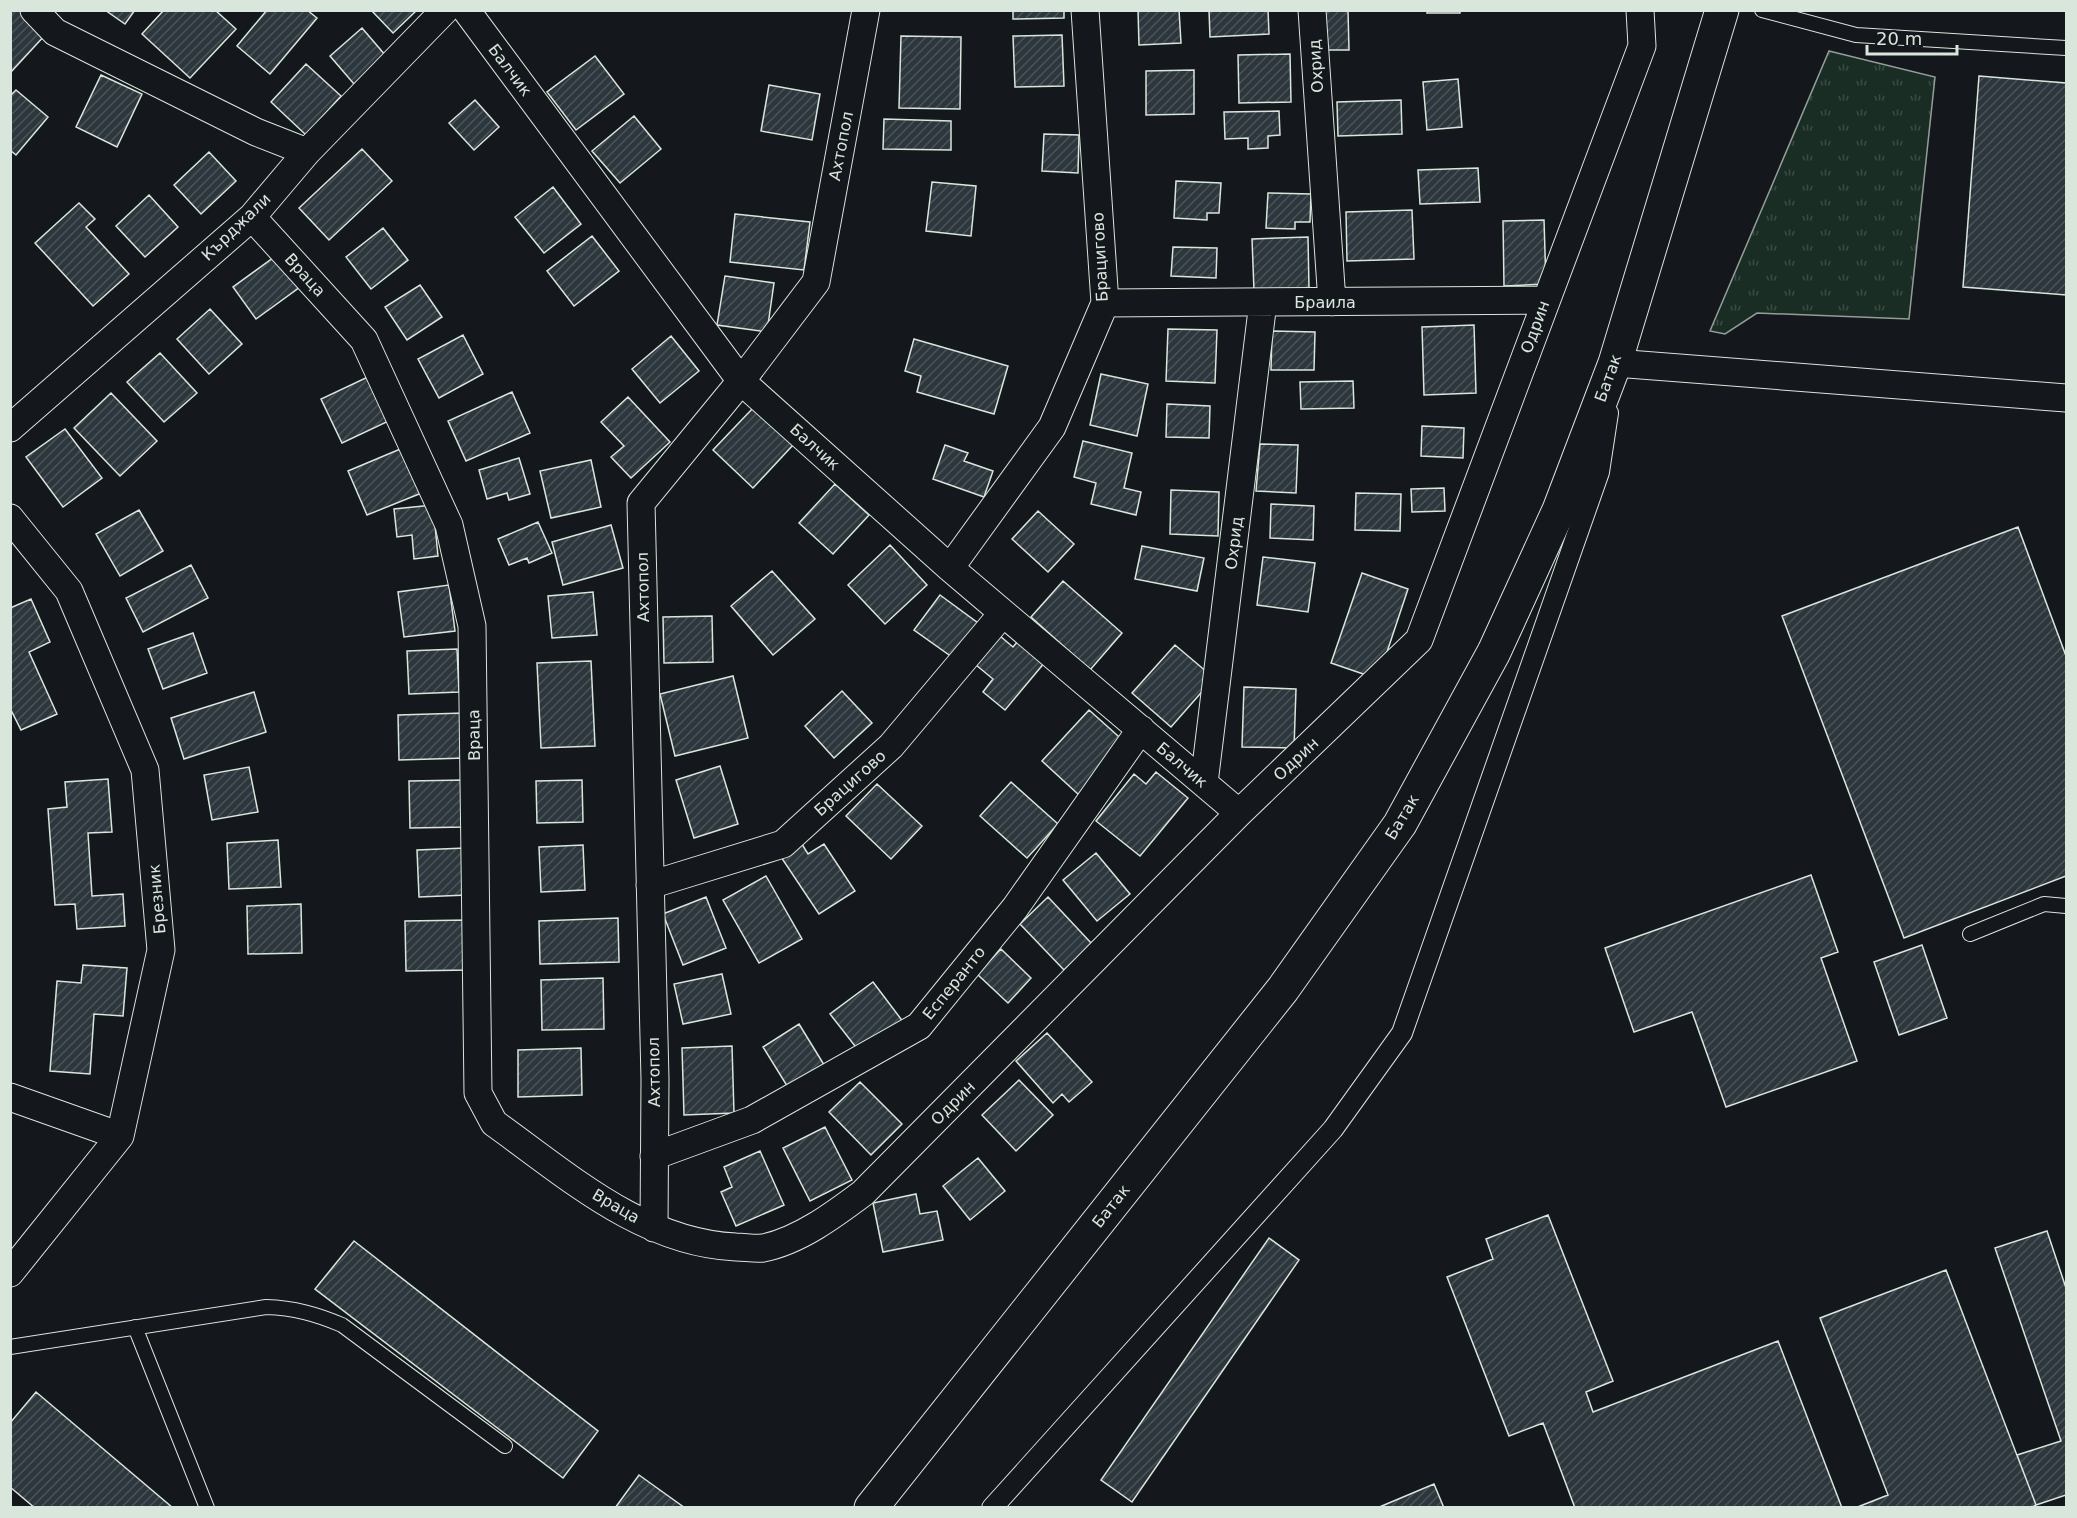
<svg xmlns="http://www.w3.org/2000/svg" width="2077" height="1518" viewBox="0 0 2077 1518" font-family="'DejaVu Sans',sans-serif">
<style>
.grass{fill:url(#grass-tufts);stroke:#939e99;stroke-width:1.5}
.building{fill:url(#building-hatch);stroke:#d8e6dc;stroke-width:1.5}
.lines{fill:none;stroke-linecap:round;stroke-linejoin:round}
.service-casing{stroke:#d8e6dc;stroke-width:16}
.pedestrian-casing{stroke:#d8e6dc;stroke-width:22}
.minor-casing{stroke:#d8e6dc;stroke-width:29}
.tertiary-casing{stroke:#d8e6dc;stroke-width:35}
.service{stroke:#14181c;stroke-width:14}
.pedestrian{stroke:#14181c;stroke-width:20}
.minor{stroke:#14181c;stroke-width:27}
.tertiary{stroke:#14181c;stroke-width:33}
.labels{text-anchor:middle;dominant-baseline:central;stroke-width:4.5;stroke-linejoin:round;paint-order:stroke}
.street-label{font-size:16px;fill:#d8e6dc;stroke:#14181c}
</style>
<defs>
<pattern id="grass-tufts" width="24" height="20" patternUnits="userSpaceOnUse" patternTransform="scale(1.5)"><rect width="24" height="20" fill="#1a2d24"/><path d="M3 7l-1-3M5 7V3M7 7l1-3M15 17l-1-3M17 17v-4M19 17l1-3" fill="none" stroke="#3b4b43"/></pattern>
<pattern id="building-hatch" width="6" height="6" patternUnits="userSpaceOnUse" patternTransform="scale(1.5)"><rect width="6" height="6" fill="#2c363c"/><path d="M-1 1l2-2M0 6l6-6M5 7l2-2" fill="none" stroke="#4a5358"/></pattern>
</defs>
<rect width="100%" height="100%" fill="#14181c"/>
<path class="grass" d="M 1829,51 L 1935,77 L 1909,319 L 1757,313 L 1725,334 L 1710,331 Z"/>
<path class="building" d="M 20,10 L 46,34 L 10,73 L 10,11 Z
M 105,10 L 135,10 L 125,24 Z
M 164,10 L 215,10 L 236,29 L 190,78 L 142,34 Z
M 267,10 L 307,10 L 317,18 L 270,74 L 237,46 Z
M 371,10 L 417,10 L 393,33 Z
M 1013,10 L 1064,10 L 1064,18 L 1013,19 Z
M 1138,10 L 1179,10 L 1181,43 L 1139,45 Z
M 1209,10 L 1268,10 L 1269,34 L 1210,37 Z
M 1321,10 L 1348,10 L 1349,50 L 1321,50 Z
M 1428,10 L 1460,10 L 1460,13 L 1427,13 Z
M 362,28 L 386,56 L 354,84 L 330,56 Z
M 1062,35 L 1064,86 L 1015,87 L 1013,36 Z
M 901,36 L 961,37 L 960,109 L 899,108 Z
M 1290,54 L 1291,102 L 1239,103 L 1238,55 Z
M 595,56 L 624,94 L 576,130 L 547,92 Z
M 306,64 L 341,96 L 306,135 L 271,102 Z
M 1194,70 L 1194,114 L 1146,115 L 1146,71 Z
M 101,75 L 142,94 L 117,147 L 76,127 Z
M 1979,76 L 2066,83 L 2066,295 L 1963,287 Z
M 1458,79 L 1462,127 L 1427,130 L 1423,82 Z
M 769,85 L 820,94 L 812,140 L 761,131 Z
M 16,90 L 48,117 L 16,155 L 10,150 L 10,96 Z
M 475,100 L 499,127 L 474,150 L 449,123 Z
M 1401,100 L 1402,134 L 1338,136 L 1337,102 Z
M 1279,111 L 1280,135 L 1268,136 L 1268,148 L 1248,149 L 1248,138 L 1225,139 L 1224,112 Z
M 634,116 L 661,149 L 620,183 L 592,151 Z
M 884,119 L 951,121 L 951,150 L 883,149 Z
M 1044,134 L 1079,135 L 1078,173 L 1042,171 Z
M 362,149 L 392,181 L 329,240 L 299,208 Z
M 209,152 L 236,181 L 201,214 L 174,185 Z
M 1478,168 L 1480,202 L 1420,204 L 1418,170 Z
M 1176,181 L 1221,183 L 1219,213 L 1207,213 L 1207,220 L 1174,218 Z
M 932,182 L 976,186 L 971,236 L 926,231 Z
M 553,187 L 581,224 L 544,253 L 515,217 Z
M 1268,193 L 1311,194 L 1310,222 L 1295,222 L 1295,229 L 1266,228 Z
M 149,195 L 178,227 L 145,257 L 116,226 Z
M 79,203 L 95,219 L 86,227 L 129,274 L 93,306 L 35,243 Z
M 1412,210 L 1414,259 L 1347,261 L 1346,212 Z
M 735,214 L 810,222 L 804,270 L 730,262 Z
M 1544,220 L 1546,284 L 1504,286 L 1503,221 Z
M 383,228 L 408,260 L 371,289 L 346,257 Z
M 592,236 L 619,271 L 574,306 L 547,271 Z
M 1308,237 L 1309,289 L 1254,291 L 1252,239 Z
M 1173,247 L 1217,248 L 1216,278 L 1171,276 Z
M 277,255 L 300,287 L 256,319 L 233,287 Z
M 725,276 L 774,283 L 767,332 L 717,325 Z
M 420,285 L 442,317 L 407,340 L 385,307 Z
M 210,309 L 242,344 L 209,374 L 177,339 Z
M 1474,325 L 1476,393 L 1424,395 L 1422,327 Z
M 1168,329 L 1217,330 L 1215,383 L 1166,381 Z
M 1272,331 L 1315,332 L 1314,370 L 1271,370 Z
M 463,335 L 483,374 L 439,398 L 418,359 Z
M 671,336 L 699,371 L 660,403 L 632,369 Z
M 914,339 L 1008,366 L 994,414 L 917,392 L 921,376 L 905,371 Z
M 160,353 L 197,393 L 164,422 L 127,382 Z
M 1101,374 L 1148,384 L 1137,436 L 1090,425 Z
M 372,375 L 393,419 L 342,443 L 321,399 Z
M 1353,381 L 1354,408 L 1301,409 L 1300,382 Z
M 512,392 L 530,433 L 466,461 L 448,421 Z
M 111,393 L 157,441 L 120,476 L 74,428 Z
M 628,397 L 670,442 L 631,478 L 611,457 L 624,446 L 601,422 Z
M 1167,404 L 1210,406 L 1209,438 L 1166,437 Z
M 753,408 L 793,445 L 753,488 L 713,450 Z
M 1422,426 L 1464,428 L 1463,458 L 1421,456 Z
M 65,429 L 102,478 L 63,507 L 26,457 Z
M 1083,441 L 1132,453 L 1124,488 L 1141,492 L 1136,515 L 1091,504 L 1096,483 L 1074,477 Z
M 1260,444 L 1298,445 L 1296,493 L 1256,491 Z
M 945,445 L 968,453 L 964,461 L 993,471 L 984,497 L 933,479 Z
M 405,447 L 424,492 L 367,515 L 348,471 Z
M 519,458 L 530,494 L 509,500 L 507,493 L 487,499 L 479,470 Z
M 591,460 L 601,507 L 551,518 L 540,471 Z
M 835,484 L 869,515 L 833,554 L 799,523 Z
M 1444,488 L 1445,511 L 1412,512 L 1411,489 Z
M 1171,490 L 1219,492 L 1218,536 L 1170,534 Z
M 1356,493 L 1401,494 L 1400,531 L 1355,530 Z
M 1271,504 L 1314,506 L 1313,540 L 1270,538 Z
M 433,505 L 438,556 L 414,559 L 412,535 L 397,537 L 394,509 Z
M 139,510 L 163,551 L 120,576 L 96,534 Z
M 1038,511 L 1074,544 L 1048,572 L 1012,539 Z
M 538,522 L 552,553 L 529,563 L 527,558 L 509,565 L 498,539 Z
M 611,525 L 623,568 L 563,585 L 552,542 Z
M 2018,527 L 2066,656 L 2066,876 L 1904,938 L 1782,616 Z
M 890,545 L 927,585 L 885,624 L 848,585 Z
M 1142,546 L 1204,558 L 1197,591 L 1135,579 Z
M 1263,557 L 1315,563 L 1308,612 L 1257,605 Z
M 191,565 L 208,598 L 143,632 L 126,598 Z
M 772,571 L 815,619 L 773,655 L 731,606 Z
M 1362,573 L 1408,589 L 1378,679 L 1331,663 Z
M 1063,581 L 1122,633 L 1090,670 L 1031,617 Z
M 449,585 L 455,631 L 404,637 L 398,592 Z
M 593,592 L 597,635 L 552,638 L 548,596 Z
M 940,595 L 978,623 L 952,657 L 914,630 Z
M 31,599 L 50,642 L 29,652 L 57,714 L 21,730 L 10,708 L 10,608 Z
M 712,616 L 713,662 L 664,663 L 663,617 Z
M 193,633 L 207,673 L 163,689 L 148,649 Z
M 1024,634 L 1050,656 L 1005,710 L 983,692 L 993,679 L 976,665 L 1000,636 L 1013,647 Z
M 1175,645 L 1214,678 L 1171,727 L 1132,693 Z
M 457,649 L 459,692 L 409,694 L 407,651 Z
M 591,661 L 595,746 L 541,748 L 537,663 Z
M 733,676 L 748,738 L 675,756 L 660,694 Z
M 1244,687 L 1296,689 L 1294,748 L 1242,747 Z
M 842,691 L 872,723 L 834,758 L 805,726 Z
M 254,692 L 266,732 L 184,759 L 171,718 Z
M 1089,710 L 1127,744 L 1079,795 L 1042,761 Z
M 464,713 L 465,758 L 399,760 L 398,715 Z
M 720,766 L 738,824 L 694,838 L 676,780 Z
M 249,767 L 258,812 L 212,820 L 204,775 Z
M 1156,772 L 1188,798 L 1140,856 L 1096,821 L 1134,774 L 1146,784 Z
M 108,779 L 112,832 L 88,833 L 92,896 L 123,894 L 125,926 L 77,929 L 75,904 L 55,905 L 48,809 L 67,807 L 65,782 Z
M 464,780 L 465,827 L 410,828 L 409,781 Z
M 582,780 L 583,822 L 537,823 L 536,781 Z
M 1011,782 L 1058,824 L 1027,858 L 980,816 Z
M 877,784 L 922,826 L 891,859 L 846,816 Z
M 278,840 L 281,887 L 229,889 L 227,843 Z
M 800,841 L 808,854 L 824,844 L 855,891 L 819,914 L 779,854 Z
M 583,845 L 585,890 L 541,892 L 539,847 Z
M 465,848 L 467,895 L 419,897 L 417,850 Z
M 1096,853 L 1130,894 L 1097,921 L 1063,880 Z
M 1811,875 L 1838,952 L 1821,958 L 1857,1061 L 1726,1107 L 1692,1012 L 1634,1032 L 1605,948 Z
M 766,876 L 802,939 L 759,963 L 723,900 Z
M 706,897 L 726,948 L 683,965 L 663,914 Z
M 1048,897 L 1092,944 L 1064,970 L 1020,924 Z
M 301,904 L 302,953 L 248,954 L 247,906 Z
M 618,918 L 619,962 L 540,964 L 539,921 Z
M 469,920 L 470,970 L 406,971 L 405,921 Z
M 1922,945 L 1947,1018 L 1899,1035 L 1874,962 Z
M 1001,949 L 1031,978 L 1008,1003 L 977,974 Z
M 83,965 L 127,968 L 123,1016 L 94,1014 L 90,1074 L 50,1071 L 57,981 L 81,983 Z
M 722,974 L 731,1014 L 683,1024 L 674,984 Z
M 603,978 L 604,1029 L 542,1030 L 541,980 Z
M 873,982 L 904,1023 L 862,1055 L 830,1014 Z
M 799,1024 L 826,1068 L 789,1089 L 763,1047 Z
M 1047,1033 L 1092,1082 L 1069,1102 L 1062,1094 L 1053,1103 L 1016,1061 Z
M 732,1046 L 734,1113 L 684,1115 L 682,1048 Z
M 581,1048 L 582,1095 L 518,1097 L 518,1050 Z
M 1019,1080 L 1053,1115 L 1016,1151 L 982,1115 Z
M 860,1082 L 902,1124 L 871,1155 L 829,1112 Z
M 825,1127 L 852,1180 L 810,1201 L 783,1148 Z
M 760,1151 L 784,1205 L 736,1226 L 721,1192 L 732,1187 L 724,1167 Z
M 978,1158 L 1005,1191 L 970,1220 L 943,1186 Z
M 916,1194 L 920,1214 L 937,1211 L 943,1240 L 883,1252 L 873,1203 Z
M 1548,1215 L 1613,1381 L 1586,1392 L 1593,1412 L 1778,1341 L 1842,1508 L 1575,1508 L 1543,1423 L 1509,1436 L 1447,1277 L 1493,1259 L 1486,1239 Z
M 2047,1231 L 2066,1288 L 2066,1495 L 2036,1505 L 2017,1455 L 2061,1441 L 1995,1248 Z
M 1269,1238 L 1299,1260 L 1132,1502 L 1101,1480 Z
M 354,1241 L 598,1431 L 563,1478 L 315,1289 Z
M 1946,1270 L 2036,1505 L 2030,1508 L 1855,1508 L 1888,1495 L 1820,1318 Z
M 36,1392 L 173,1508 L 35,1508 L 10,1487 L 10,1423 Z
M 639,1475 L 685,1508 L 615,1508 Z
M 1434,1484 L 1444,1508 L 1377,1508 Z"/>
<g class="lines">
<g class="service-casing">
<path id="service" d="M 1762,10 L 1856,35 L 2066,48
M 1970,934 L 2044,904 L 2066,906
M 135,1327 L 207,1508
M 10,1347 L 266,1307 C 294,1308 316,1314 342,1325 L 505,1446"/>
</g>
<g class="pedestrian-casing">
<path id="pedestrian" d="M 992,1508 L 1333,1129 L 1402,1033 L 1599,472 L 1608,413"/>
</g>
<g class="minor-casing">
<path id="minor" d="M 34,10 L 55,32 L 256,132 L 307,152
M 466,10 L 741,381 L 950,568 L 1239,813
M 1312,10 L 1332,302
M 252,217 L 364,340 L 449,525 L 472,626 L 478,1093 L 494,1123 C 567,1175 642,1243 736,1247 C 744,1247 755,1249 763,1248 C 799,1241 835,1214 863,1193 L 1239,813 L 1419,640 L 1642,46 L 1640,10
M 1105,303 L 1545,300
M 1615,363 L 2066,398
M 10,428 L 252,217 L 307,152 L 445,10
M 10,518 L 69,591 L 145,770 L 161,950 L 120,1136 L 10,1273
M 950,568 L 1052,427 L 1105,303 L 1085,10
M 1204,783 L 1263,302
M 650,885 L 783,844 L 891,746 L 1003,613
M 10,1097 L 120,1136
M 654,1156 L 752,1120 L 919,1026 L 1015,908 L 1141,729
M 654,1228 L 655,1079 L 641,503 L 741,381 L 816,282 L 866,10"/>
</g>
<g class="tertiary-casing">
<path id="tertiary" d="M 871,1508 L 1283,989 L 1400,824 L 1494,652 L 1559,510 L 1615,363 L 1722,10"/>
</g>
<use href="#service" class="service"/>
<use href="#pedestrian" class="pedestrian"/>
<use href="#minor" class="minor"/>
<use href="#tertiary" class="tertiary"/>
</g>
<g class="labels">
<g class="street-label">
<text transform="translate(1316 66) rotate(-94)">Охрид</text>
<text transform="translate(510 70) rotate(53)">Балчик</text>
<text transform="translate(841 146) rotate(-79)">Ахтопол</text>
<text transform="translate(236 227) rotate(-44)">Кърджали</text>
<text transform="translate(1100 257) rotate(-93)">Брацигово</text>
<text transform="translate(305 275) rotate(48)">Враца</text>
<text x="1325" y="302">Браила</text>
<text transform="translate(1535 327) rotate(-70)">Одрин</text>
<text transform="translate(1608 378) rotate(-70)">Батак</text>
<text transform="translate(815 447) rotate(42)">Балчик</text>
<text transform="translate(1234 543) rotate(-83)">Охрид</text>
<text transform="translate(643 587) rotate(-91)">Ахтопол</text>
<text transform="translate(474 735) rotate(-91)">Враца</text>
<text transform="translate(1296 759) rotate(-43)">Одрин</text>
<text transform="translate(1182 765) rotate(40)">Балчик</text>
<text transform="translate(850 783) rotate(-42)">Брацигово</text>
<text transform="translate(1402 817) rotate(-59)">Батак</text>
<text transform="translate(157 899) rotate(-95)">Брезник</text>
<text transform="translate(954 983) rotate(-51)">Есперанто</text>
<text transform="translate(654 1072) rotate(-91)">Ахтопол</text>
<text transform="translate(953 1103) rotate(-45)">Одрин</text>
<text transform="translate(616 1206) rotate(30)">Враца</text>
<text transform="translate(1111 1206) rotate(-52)">Батак</text>
</g>
</g>
<rect width="2077" height="1518" fill="none" stroke="#d8e6dc" stroke-width="24"/>
<path d="M1867 45v9h90v-9" fill="none" stroke="#d8e6dc" stroke-width="3"/>
<text x="1876" y="45" font-size="18" fill="#d8e6dc" stroke="#14181c" stroke-width="4.5" paint-order="stroke">20 m</text>
</svg>
